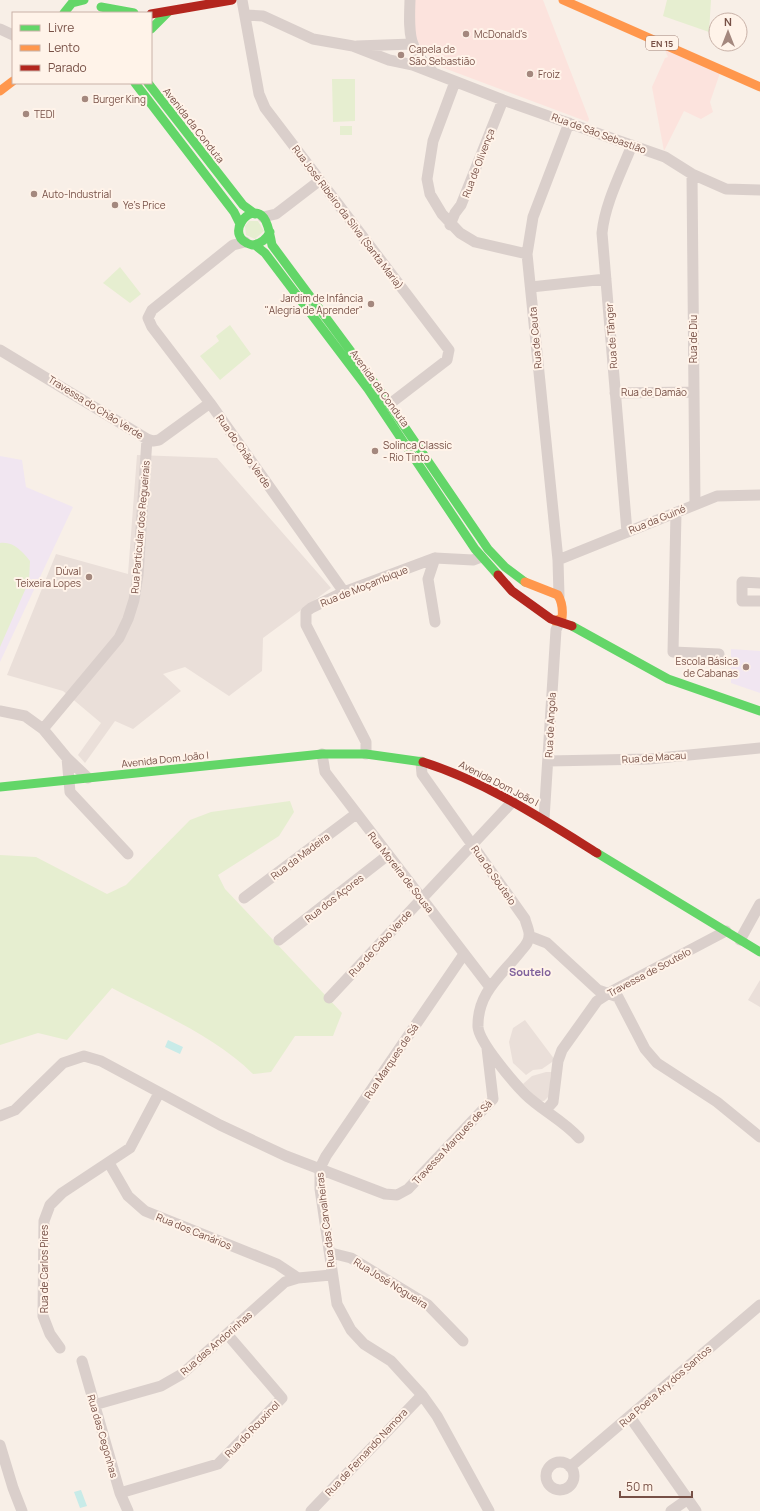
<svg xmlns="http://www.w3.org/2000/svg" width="760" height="1511" viewBox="0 0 760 1511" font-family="Manrope,sans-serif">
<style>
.commercial{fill:#fce3dd}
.industrial{fill:#eadfd9}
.education{fill:#f1e6f1}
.green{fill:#e6eed0}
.water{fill:#c8ebe8}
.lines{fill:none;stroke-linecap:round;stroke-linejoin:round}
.street{stroke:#dacfcb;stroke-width:11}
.fast{stroke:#63d668;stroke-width:9}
.slow{stroke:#ff974d;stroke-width:9}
.jam{stroke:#b3261e;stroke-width:9}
.poi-dot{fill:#a4887e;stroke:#fff3e9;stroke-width:1.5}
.labels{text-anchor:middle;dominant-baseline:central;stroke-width:4;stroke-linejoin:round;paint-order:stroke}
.shield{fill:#fff3e9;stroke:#a08177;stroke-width:1}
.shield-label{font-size:9px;font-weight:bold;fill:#775046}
.poi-label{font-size:10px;fill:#775046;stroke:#fff3e9;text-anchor:start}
.street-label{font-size:10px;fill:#775046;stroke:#fff3e9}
.neighbourhood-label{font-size:11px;font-weight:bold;fill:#7f619c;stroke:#fff3e9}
</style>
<rect width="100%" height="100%" fill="#f8efe7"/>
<path class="commercial" d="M 415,0 L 543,0 L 589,119 L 588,122 L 436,65 L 413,36 Z
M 664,48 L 720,73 L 710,102 L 713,112 L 701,119 L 684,111 L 664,151 L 652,87 L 665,58 L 668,57 Z"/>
<path class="industrial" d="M 137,455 L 217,458 L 331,588 L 263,638 L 262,671 L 229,696 L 185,667 L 163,674 L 181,691 L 133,729 L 115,721 L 85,763 L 78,755 L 101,723 L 63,691 L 7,675 L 56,554 L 128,574 Z
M 760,980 L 760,1007 L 748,1000 Z
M 525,1020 L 555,1060 L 542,1069 L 533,1070 L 526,1075 L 513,1063 L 509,1042 L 513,1028 Z
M 546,1072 L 551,1072 L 549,1096 L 544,1101 L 540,1101 L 523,1084 L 532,1076 Z"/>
<path class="education" d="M 0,456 L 22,460 L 26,487 L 73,507 L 0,662 Z
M 731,649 L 760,651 L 760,693 L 731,683 Z"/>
<path class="green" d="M 667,0 L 711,0 L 709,32 L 663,16 Z
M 332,79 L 355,79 L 355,121 L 333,122 Z
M 340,126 L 352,126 L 352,135 L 340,135 Z
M 249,221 L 258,221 L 264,231 L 255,239 L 246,235 L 245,226 Z
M 120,267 L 141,294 L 130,303 L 103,283 Z
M 230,325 L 251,354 L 220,380 L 200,356 L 219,341 L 216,336 Z
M 0,543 C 13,541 22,551 30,561 L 29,581 L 0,647 Z
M 290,801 L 294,812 L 279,836 L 218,875 L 225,889 L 342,1013 L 333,1036 L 295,1036 L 271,1072 L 253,1074 C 215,1036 159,1013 112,988 L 67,1040 L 38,1033 L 0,1045 L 0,855 L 36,857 L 107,894 L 126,885 L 190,820 L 211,812 Z"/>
<path class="water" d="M 168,1040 L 183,1047 L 180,1054 L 165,1047 Z
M 81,1490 L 87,1506 L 80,1508 L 74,1492 Z"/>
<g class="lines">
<path class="street" d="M 242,0 L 259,94 L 265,108 L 449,350 L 447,360 L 391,403
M 410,0 C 409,32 407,48 433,72
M 245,15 L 263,16 L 313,39 L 353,46 L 389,60 L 413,65 L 503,100 L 665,157 L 692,174 L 726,189 L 760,190
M 0,29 L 13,35
M 357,46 L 412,44
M 455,82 L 433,141 L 427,179 L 430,194 L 442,214 L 460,233 L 475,242 L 527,254
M 692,174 L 695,504
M 263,217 L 276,214 L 319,181
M 450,225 L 455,213 L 461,205 L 503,100
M 245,242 L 233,245 L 152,310 L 148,318 L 152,327 L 210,403 L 344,592
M 531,287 L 606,279
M 0,350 L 147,439 L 153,441 L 159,440 L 210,403
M 615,393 L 693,392
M 676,513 L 673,652 L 719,654
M 627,532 L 602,233 C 605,203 621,173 632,145
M 558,560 L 717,496 L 760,495
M 760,583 L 742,582 L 742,601 L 760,601
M 559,596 L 558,560 L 527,254 L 533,217 L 569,123
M 435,622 L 428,579 L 435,558
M 0,711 L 25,716 L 43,729 L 67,758
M 43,729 L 119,638 L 128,619 L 134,600 L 138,575 L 147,439
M 322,754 L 325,772 L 489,986
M 366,754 L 366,742 L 306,625 L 306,612 L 311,608 L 344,592 L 435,558 L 473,560 L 481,557
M 548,761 L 649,759 L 760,748
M 421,762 L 422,774 L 525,919 C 526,924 530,931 529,936 C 529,943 524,947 520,952 C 501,976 477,993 478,1027 C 479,1042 513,1082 525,1094 C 541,1110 563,1120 579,1138
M 88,778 L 67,758 L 70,792 L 128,854
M 544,819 L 556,630 L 560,620
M 244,898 L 356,814
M 529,936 L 547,943 L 598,990 L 618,997 L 645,1049 L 657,1063 L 717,1102 L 760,1137
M 279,940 L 388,855
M 740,940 L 760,904
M 464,954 L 326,1156 L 320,1168 L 320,1189 L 337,1304 L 351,1330 L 364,1344 L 391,1361 L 422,1395 L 437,1416 L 489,1511
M 329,998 L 513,801
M 546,1110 L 553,1102 L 558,1061 L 562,1050 L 597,1001 L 614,990 L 726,931
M 0,1116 L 15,1110 L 63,1063 L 84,1056 L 101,1061 L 220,1125 L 286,1156 L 385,1194 L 397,1195 L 408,1189 L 493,1099 L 487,1048
M 109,1163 L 128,1196 L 145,1211 L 277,1264 L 298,1278
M 331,1253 L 351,1258 L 428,1305 L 463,1341
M 60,1348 L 50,1334 L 43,1316 L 44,1221 L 50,1205 L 62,1193 L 130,1148 L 159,1093
M 82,1361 L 120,1493 L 128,1511
M 94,1405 L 161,1386 L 182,1374 L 285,1282 L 298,1278 L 331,1275
M 630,1417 L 696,1511
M 0,1445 L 13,1488 L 22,1511
M546 1476a14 14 0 1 1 28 0a14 14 0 1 1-28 0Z
M 570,1467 L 760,1305
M 120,1493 L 218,1464 L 282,1398 L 227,1334
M 311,1511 L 422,1395
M 671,1511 L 688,1499"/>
<path class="fast" d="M 101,7 L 134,13
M 64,13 L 72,3 L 84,0
M 151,29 L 168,12
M 135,83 L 234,212 L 240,224
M 148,83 L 243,205 L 255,214
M 270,232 C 266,240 261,244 252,245 C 222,237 250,200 264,218 C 269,225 270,236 272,245 L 378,388 L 488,549 L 505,567 L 525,582
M 255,245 L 265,253 L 368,389 L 475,549 L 498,575
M 572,626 L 668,679 L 760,711
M 0,787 L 322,754 L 366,754 L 423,762
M 597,853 L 760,952"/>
<path class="slow" d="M 563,0 L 760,87
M 0,91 L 13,81
M 525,582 L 558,595 C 562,602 563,610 562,618 L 555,621"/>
<path class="jam" d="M 151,14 L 232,0
M 498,575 L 512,591 L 551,619 L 572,626
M 423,762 C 486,782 541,818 597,853"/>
</g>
<g class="poi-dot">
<circle cx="466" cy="34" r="4"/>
<circle cx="401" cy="55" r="4"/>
<circle cx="530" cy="74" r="4"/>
<circle cx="85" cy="99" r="4"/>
<circle cx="26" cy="114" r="4"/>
<circle cx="34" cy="194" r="4"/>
<circle cx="115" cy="205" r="4"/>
<circle cx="371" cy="304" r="4"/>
<circle cx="375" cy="451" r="4"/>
<circle cx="89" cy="577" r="4"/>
<circle cx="746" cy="667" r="4"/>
</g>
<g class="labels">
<rect class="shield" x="646" y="36" width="32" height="14" rx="3"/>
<g class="shield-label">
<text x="662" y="43">EN 15</text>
</g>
<g class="poi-label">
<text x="474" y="34">McDonald's</text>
<text x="409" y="49">Capela de<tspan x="409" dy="12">São Sebastião</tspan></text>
<text x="538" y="74">Froiz</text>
<text x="93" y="99">Burger King</text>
<text x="34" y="114">TEDI</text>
<text x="42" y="194">Auto-Industrial</text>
<text x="123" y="205">Ye's Price</text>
<text x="363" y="298" text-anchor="end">Jardim de Infância<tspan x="363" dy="12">"Alegria de Aprender"</tspan></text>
<text x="383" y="445">Solinca Classic<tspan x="383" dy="12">- Rio Tinto</tspan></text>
<text x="81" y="571" text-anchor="end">Dúval<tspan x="81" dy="12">Teixeira Lopes</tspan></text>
<text x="738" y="661" text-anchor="end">Escola Básica<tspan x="738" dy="12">de Cabanas</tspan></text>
</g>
<g class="street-label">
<text transform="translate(194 125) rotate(52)">Avenida da Conduta</text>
<text transform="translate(599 133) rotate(20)">Rua de São Sebastião</text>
<text transform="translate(478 163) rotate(-69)">Rua de Olivença</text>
<text transform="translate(348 217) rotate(53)">Rua José Ribeiro da Silva (Santa Maria)</text>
<text transform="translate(611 336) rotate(-94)">Rua de Tânger</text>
<text transform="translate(535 338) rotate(-95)">Rua de Ceuta</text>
<text transform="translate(693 339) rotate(-90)">Rua de Diu</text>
<text transform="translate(380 388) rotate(54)">Avenida da Conduta</text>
<text x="654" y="392">Rua de Damão</text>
<text transform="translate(96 407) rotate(32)">Travessa do Chão Verde</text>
<text transform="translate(244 451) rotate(55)">Rua do Chão Verde</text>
<text transform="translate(657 519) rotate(-22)">Rua da Guiné</text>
<text transform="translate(140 527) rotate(-85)">Rua Particular dos Regueirais</text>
<text transform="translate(364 586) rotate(-22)">Rua de Moçambique</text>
<text transform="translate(550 725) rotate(-87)">Rua de Angola</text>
<text transform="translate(654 757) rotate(-4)">Rua de Macau</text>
<text transform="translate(165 759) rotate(-6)">Avenida Dom João I</text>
<text transform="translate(499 783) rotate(27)">Avenida Dom João I</text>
<text transform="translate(300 856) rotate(-37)">Rua da Madeira</text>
<text transform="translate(401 872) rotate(52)">Rua Moreira de Sousa</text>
<text transform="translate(494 875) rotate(55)">Rua do Soutelo</text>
<text transform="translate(334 898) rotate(-38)">Rua dos Açores</text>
<text transform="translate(380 943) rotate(-47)">Rua de Cabo Verde</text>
<text transform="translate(649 972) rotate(-28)">Travessa de Soutelo</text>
<text transform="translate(391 1061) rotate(-56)">Rua Marques de Sá</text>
<text transform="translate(452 1142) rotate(-47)">Travessa Marques de Sá</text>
<text transform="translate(325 1220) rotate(-97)">Rua das Carvalheiras</text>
<text transform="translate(194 1231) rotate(22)">Rua dos Canários</text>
<text transform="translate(44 1269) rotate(-90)">Rua de Carlos Pires</text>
<text transform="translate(391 1283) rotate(32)">Rua José Nogueira</text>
<text transform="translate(216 1343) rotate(-41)">Rua das Andorinhas</text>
<text transform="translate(665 1386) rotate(-41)">Rua Poeta Ary dos Santos</text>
<text transform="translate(252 1429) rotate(-46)">Rua do Rouxinol</text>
<text transform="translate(103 1436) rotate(74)">Rua das Cegonhas</text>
<text transform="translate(366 1452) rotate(-47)">Rua de Fernando Namora</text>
</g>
<g class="neighbourhood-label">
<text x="530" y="971">Soutelo</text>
</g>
</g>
<rect x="12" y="12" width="140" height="72" fill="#fff3e9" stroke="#c9b2a8"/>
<rect x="20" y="25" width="20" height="6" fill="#63d668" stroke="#c9b2a8"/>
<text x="48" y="32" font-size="12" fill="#775046">Livre</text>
<rect x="20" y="45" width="20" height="6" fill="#ff974d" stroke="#c9b2a8"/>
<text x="48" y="52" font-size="12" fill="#775046">Lento</text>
<rect x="20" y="65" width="20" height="6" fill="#b3261e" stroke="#c9b2a8"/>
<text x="48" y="72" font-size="12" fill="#775046">Parado</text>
<g transform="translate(728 32)"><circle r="19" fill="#fff3e9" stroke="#c9b2a8"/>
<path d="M0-3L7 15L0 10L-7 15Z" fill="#a4887e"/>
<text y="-6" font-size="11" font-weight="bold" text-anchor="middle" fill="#775046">N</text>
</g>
<path d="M620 1491v6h72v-6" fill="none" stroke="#775046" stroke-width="2"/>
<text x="626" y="1491" font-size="12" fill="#775046" stroke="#fff3e9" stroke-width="3" paint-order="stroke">50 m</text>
</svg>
